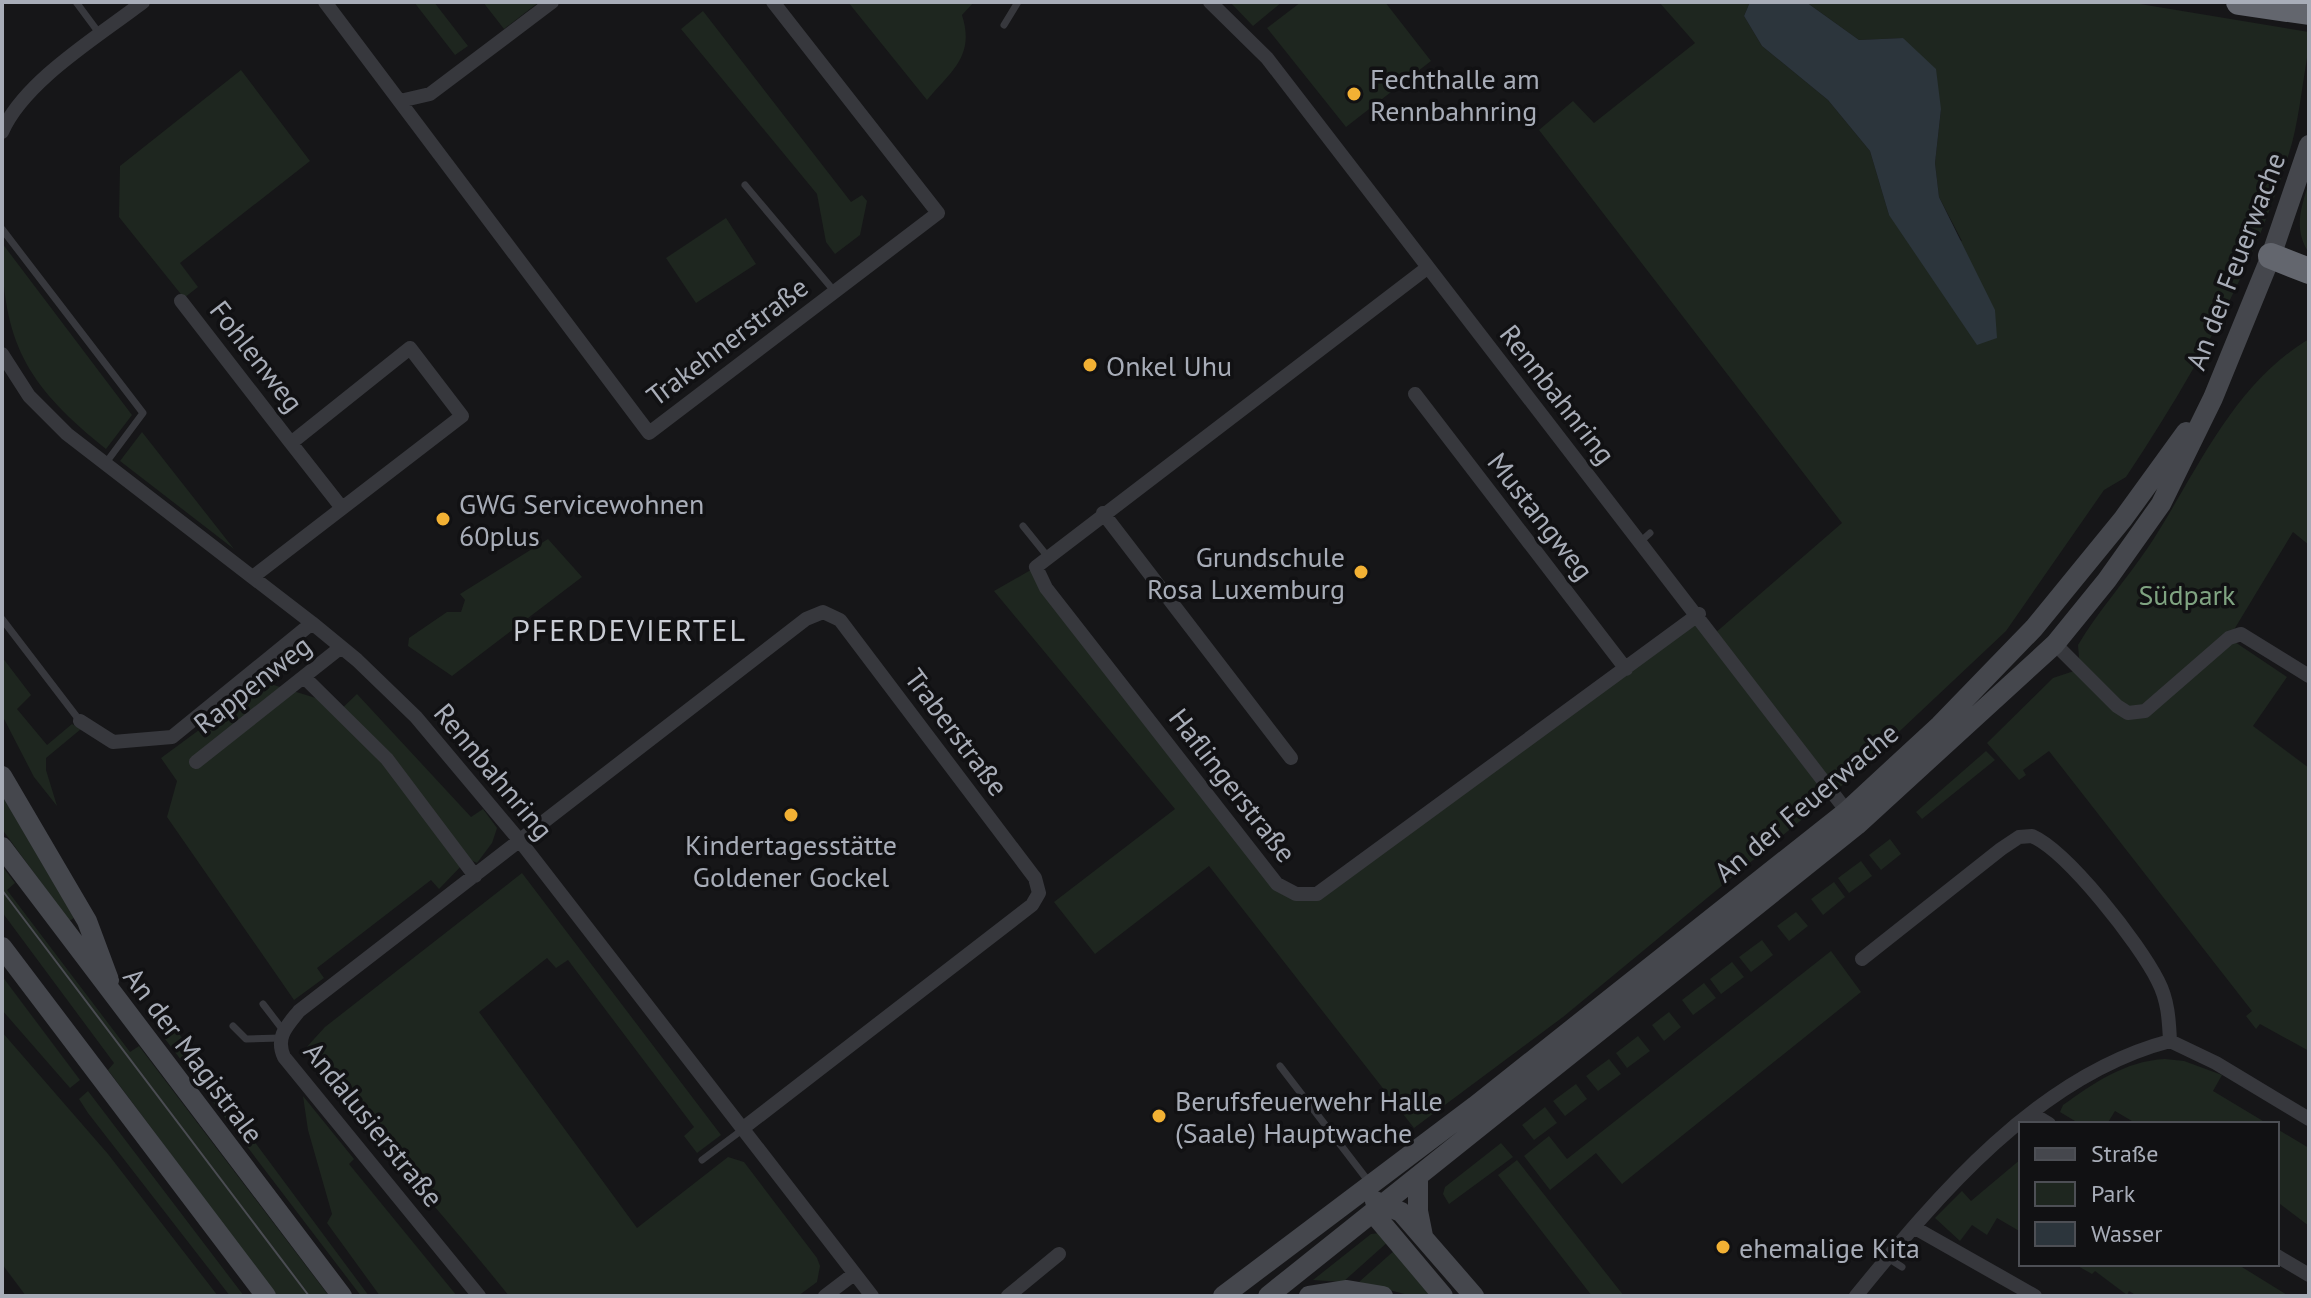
<svg xmlns="http://www.w3.org/2000/svg" width="2311" height="1298" viewBox="0 0 2311 1298" font-family="'PT Sans',sans-serif">
<style>
.green{fill:#1e261f}
.water{fill:#2c353c}
.lines{fill:none;stroke-linecap:round;stroke-linejoin:round}
.lane{stroke:#37383d;stroke-width:7}
.street{stroke:#37383d;stroke-width:14}
.secondary{stroke:#45474d;stroke-width:20}
.highway{stroke:#63666e;stroke-width:26}
.tram{stroke:#4a4c52;stroke-width:2}
.poi-dot{fill:#f2b134;stroke:#111113;stroke-width:3}
.labels{text-anchor:middle;dominant-baseline:central;stroke-width:7;stroke-linejoin:round;paint-order:stroke}
.poi-label{font-size:28px;fill:#a8adb8;stroke:#111113;text-anchor:start}
.street-label{font-size:28px;fill:#a8adb8;stroke:#111113}
.park-label{font-size:28px;fill:#7fa381;stroke:#111113}
.neighbourhood-label{font-size:30px;letter-spacing:2px;fill:#c9ccd4;stroke:#111113}
</style>
<rect width="100%" height="100%" fill="#161618"/>
<path class="green" d="M 414,2 L 434,2 L 468,46 L 455,55 Z
M 483,2 L 539,2 L 504,29 Z
M 848,2 L 974,2 L 962,15 C 975,56 952,70 927,100 Z
M 1230,2 L 1282,2 L 1253,26 Z
M 1301,2 L 1385,2 L 1431,61 L 1346,127 L 1267,28 Z
M 1659,2 L 1750,2 L 1744,16 L 1762,46 L 1828,100 L 1870,151 L 1889,215 L 1962,241 L 1939,197 L 1935,163 L 1941,109 L 1903,38 L 1859,40 L 1806,2 L 2128,2 L 2309,32 L 2309,47 C 2303,78 2300,112 2292,143 C 2257,264 2195,373 2126,477 L 2104,490 L 2006,631 L 1834,793 L 1563,1017 L 1414,1128 L 1209,866 L 1095,954 L 1054,902 L 1175,809 L 994,591 L 1036,567 L 1277,884 L 1317,893 L 1699,614 L 1714,634 L 1842,523 L 1539,130 L 1573,101 L 1594,123 L 1695,43 Z
M 703,11 L 851,202 L 862,195 L 867,201 L 860,235 L 835,254 L 826,242 L 817,194 L 681,29 Z
M 241,70 L 310,161 L 180,263 L 198,287 L 184,298 L 119,217 L 120,166 Z
M 2309,182 L 2309,253 C 2293,229 2301,208 2309,182 Z
M 726,218 L 756,264 L 696,303 L 666,258 Z
M 2,243 L 132,415 L 106,449 C 28,386 2,344 2,243 Z
M 2309,339 L 2309,545 L 2293,532 L 2229,638 L 2287,677 L 2253,726 L 2309,768 L 2309,1051 L 2260,1024 L 2256,1029 L 2246,1016 L 2252,1011 L 2049,751 L 2023,770 L 2026,775 L 2019,780 L 1987,743 L 2053,678 L 2080,669 L 2078,645 C 2099,610 2126,580 2149,546 C 2197,473 2231,386 2309,339 Z
M 142,432 L 234,549 L 120,461 Z
M 548,539 L 582,577 L 452,676 L 408,646 L 409,638 L 447,612 L 461,612 L 465,600 L 460,594 Z
M 2,657 L 31,695 L 17,709 L 47,745 L 72,724 L 81,729 L 46,758 L 46,770 L 57,806 L 34,777 L 2,715 Z
M 264,682 L 319,699 L 334,716 L 357,694 L 471,817 L 483,809 L 497,828 L 492,843 L 477,863 L 468,859 L 439,889 L 431,880 L 317,968 L 324,978 L 294,1000 L 167,817 L 177,781 L 161,758 Z
M 1986,751 L 1995,760 L 1922,819 L 1916,812 Z
M 2,795 L 74,918 L 69,921 L 2,829 Z
M 1890,839 L 1901,854 L 1881,870 L 1869,855 Z
M 1861,861 L 1872,876 L 1849,893 L 1838,878 Z
M 2,866 L 15,883 L 7,890 L 130,1052 L 139,1046 L 329,1296 L 277,1296 L 108,1070 L 114,1063 L 2,912 Z
M 522,873 L 721,1135 L 697,1153 L 684,1136 L 694,1127 L 568,960 L 556,968 L 547,958 L 479,1012 L 637,1228 L 728,1157 L 744,1162 L 817,1258 L 820,1266 L 817,1282 L 798,1296 L 509,1296 C 442,1212 369,1134 304,1050 L 325,1027 Z
M 1834,882 L 1845,897 L 1823,915 L 1811,899 Z
M 1796,912 L 1808,926 L 1789,941 L 1777,926 Z
M 1762,940 L 1773,955 L 1751,972 L 1739,957 Z
M 1831,951 L 1861,992 L 1622,1184 L 1596,1153 L 1550,1190 L 1524,1156 L 1549,1136 L 1567,1159 Z
M 1732,962 L 1744,977 L 1721,994 L 1710,979 Z
M 2,976 L 80,1080 L 70,1088 L 2,1010 Z
M 1704,983 L 1716,998 L 1693,1015 L 1682,1000 Z
M 1669,1012 L 1681,1027 L 1664,1041 L 1652,1025 Z
M 174,1026 L 222,1098 L 369,1296 L 361,1296 L 162,1035 Z
M 2,1032 L 108,1154 L 218,1296 L 26,1296 L 2,1264 Z
M 1638,1036 L 1650,1051 L 1627,1068 L 1616,1053 Z
M 1609,1059 L 1621,1074 L 1598,1091 L 1586,1076 Z
M 2165,1059 L 2184,1061 L 2222,1075 L 2213,1091 L 2268,1124 L 2137,1124 L 2115,1111 L 2107,1124 L 2080,1124 L 2060,1112 L 2063,1105 C 2094,1083 2125,1061 2165,1059 Z
M 1576,1084 L 1587,1099 L 1565,1116 L 1553,1101 Z
M 88,1091 L 244,1296 L 230,1296 L 88,1113 L 79,1099 Z
M 303,1096 L 354,1159 L 349,1164 L 457,1296 L 380,1296 L 327,1223 L 332,1214 L 308,1130 Z
M 1545,1107 L 1557,1123 L 1534,1140 L 1522,1125 Z
M 2277,1129 L 2309,1148 L 2309,1226 L 2280,1204 L 2277,1207 Z
M 1501,1143 L 1513,1157 L 1449,1204 L 1443,1194 L 1445,1187 Z
M 2021,1159 L 2021,1232 L 1997,1218 L 1987,1235 L 1972,1225 L 1960,1241 L 1935,1218 L 1962,1191 L 1971,1201 Z
M 1517,1160 L 1624,1296 L 1592,1296 L 1498,1175 Z
M 1380,1233 L 1390,1240 L 1343,1282 L 1313,1280 L 1371,1234 Z
M 1396,1249 L 1436,1296 L 1412,1296 L 1359,1282 Z
M 2237,1264 L 2289,1296 L 2137,1296 L 2129,1291 L 2127,1295 L 2095,1271 L 2092,1274 L 2076,1265 Z"/>
<path class="water" d="M 1750,2 L 1806,2 L 1859,40 L 1903,38 L 1936,69 L 1941,109 L 1935,163 L 1939,197 L 1995,310 L 1997,338 L 1977,345 L 1889,215 L 1870,151 L 1828,100 L 1762,46 L 1744,16 Z"/>
<g class="lines">
<path class="lane" d="M 76,2 L 99,33
M 1004,25 L 1018,2
M 745,185 L 835,292
M 2,229 L 143,413 L 105,464
M 1023,526 L 1048,557
M 1641,541 L 1650,533
M 2,619 L 80,721
M 263,1004 L 283,1030
M 233,1026 L 246,1039 L 280,1038
M 1280,1066 L 1369,1182
M 702,1160 L 742,1130
M 1888,1258 L 1902,1267"/>
<path class="street" d="M 325,2 L 649,433 L 938,213 L 773,2
M 1210,2 L 1267,58 L 1852,818
M 400,101 L 430,94 L 552,2
M 2,132 C 24,81 99,36 143,2
M 1427,268 L 1036,567 L 1046,588 L 1277,884 L 1296,894 L 1317,894 L 1699,614
M 181,301 L 291,443
M 2,354 L 29,396 L 67,434 L 312,623 L 357,660 L 416,717 L 520,841 L 872,1296
M 1415,394 L 1626,669
M 1103,513 L 1291,758
M 254,576 L 462,416 L 410,348 L 291,443 L 342,508
M 2055,644 L 2117,706 L 2128,713 L 2145,711 L 2229,638 L 2241,634 L 2309,676
M 305,678 L 387,759 L 475,876
M 80,721 L 113,742 L 172,737 L 312,623
M 196,762 L 340,648
M 1862,959 L 2001,849 L 2019,837 L 2032,836 C 2068,852 2139,943 2158,981 C 2168,1000 2169,1020 2170,1041
M 2031,1113 L 2049,1124
M 1915,1228 L 2035,1296
M 2277,1256 L 2309,1275
M 479,1296 L 284,1057 C 275,1037 287,1026 299,1011 L 806,619 L 823,612 L 840,620 L 1035,878 L 1039,893 L 1032,905 L 742,1129
M 825,1296 L 854,1274
M 1008,1296 L 1059,1254
M 1856,1296 C 1938,1195 2039,1075 2170,1041 L 2216,1063 L 2309,1119"/>
<path class="secondary" d="M 2,776 L 87,921 L 109,980
M 2,847 L 342,1296
M 2,947 L 266,1296
M 1418,1179 L 1418,1211 L 1423,1236
M 1375,1201 L 1401,1212 L 1474,1296
M 1374,1214 L 1443,1296
M 1223,1296 L 1475,1106 L 1847,811 L 1940,725 L 2034,628 L 2123,519 L 2186,432
M 1268,1296 L 1857,825 L 2055,644 L 2107,580 L 2161,504 L 2213,398 L 2271,256 L 2309,145
M 1309,1296 L 1347,1290 L 1383,1296"/>
<path class="highway" d="M 2239,2 L 2309,12
M 2271,256 L 2309,271"/>
<path class="tram" d="M 2,890 L 309,1296"/>
</g>
<g class="poi-dot">
<circle cx="1354" cy="94" r="8"/>
<circle cx="1090" cy="365" r="8"/>
<circle cx="443" cy="519" r="8"/>
<circle cx="1361" cy="572" r="8"/>
<circle cx="791" cy="815" r="8"/>
<circle cx="1159" cy="1116" r="8"/>
<circle cx="1723" cy="1247" r="8"/>
</g>
<g class="labels">
<g class="poi-label">
<text x="1370" y="78">Fechthalle am<tspan x="1370" dy="32">Rennbahnring</tspan></text>
<text x="1106" y="365">Onkel Uhu</text>
<text x="459" y="503">GWG Servicewohnen<tspan x="459" dy="32">60plus</tspan></text>
<text x="1345" y="556" text-anchor="end">Grundschule<tspan x="1345" dy="32">Rosa Luxemburg</tspan></text>
<text x="791" y="844" text-anchor="middle">Kindertagesstätte<tspan x="791" dy="32">Goldener Gockel</tspan></text>
<text x="1175" y="1100">Berufsfeuerwehr Halle<tspan x="1175" dy="32">(Saale) Hauptwache</tspan></text>
<text x="1739" y="1247">ehemalige Kita</text>
</g>
<g class="street-label">
<text transform="translate(2235 261) rotate(-69)">An der Feuerwache</text>
<text transform="translate(727 341) rotate(-37)">Trakehnerstraße</text>
<text transform="translate(257 356) rotate(52)">Fohlenweg</text>
<text transform="translate(1558 394) rotate(52)">Rennbahnring</text>
<text transform="translate(1541 516) rotate(52)">Mustangweg</text>
<text transform="translate(252 684) rotate(-38)">Rappenweg</text>
<text transform="translate(957 732) rotate(53)">Traberstraße</text>
<text transform="translate(494 771) rotate(50)">Rennbahnring</text>
<text transform="translate(1233 785) rotate(52)">Haflingerstraße</text>
<text transform="translate(1806 802) rotate(-40)">An der Feuerwache</text>
<text transform="translate(194 1055) rotate(53)">An der Magistrale</text>
<text transform="translate(374 1124) rotate(51)">Andalusierstraße</text>
</g>
<g class="park-label">
<text x="2187" y="594">Südpark</text>
</g>
<g class="neighbourhood-label">
<text x="630" y="629">PFERDEVIERTEL</text>
</g>
</g>
<rect width="2311" height="1298" fill="none" stroke="#a8adb8" stroke-width="8"/>
<rect x="2019" y="1122" width="260" height="144" fill="#111113" stroke="#4d4f55" stroke-width="2"/>
<rect x="2035" y="1148" width="40" height="12" fill="#45474d" stroke="#4d4f55" stroke-width="2"/>
<text x="2091" y="1162" font-size="24" fill="#a8adb8">Straße</text>
<rect x="2035" y="1182" width="40" height="24" fill="#1e261f" stroke="#4d4f55" stroke-width="2"/>
<text x="2091" y="1202" font-size="24" fill="#a8adb8">Park</text>
<rect x="2035" y="1222" width="40" height="24" fill="#2c353c" stroke="#4d4f55" stroke-width="2"/>
<text x="2091" y="1242" font-size="24" fill="#a8adb8">Wasser</text>
</svg>
